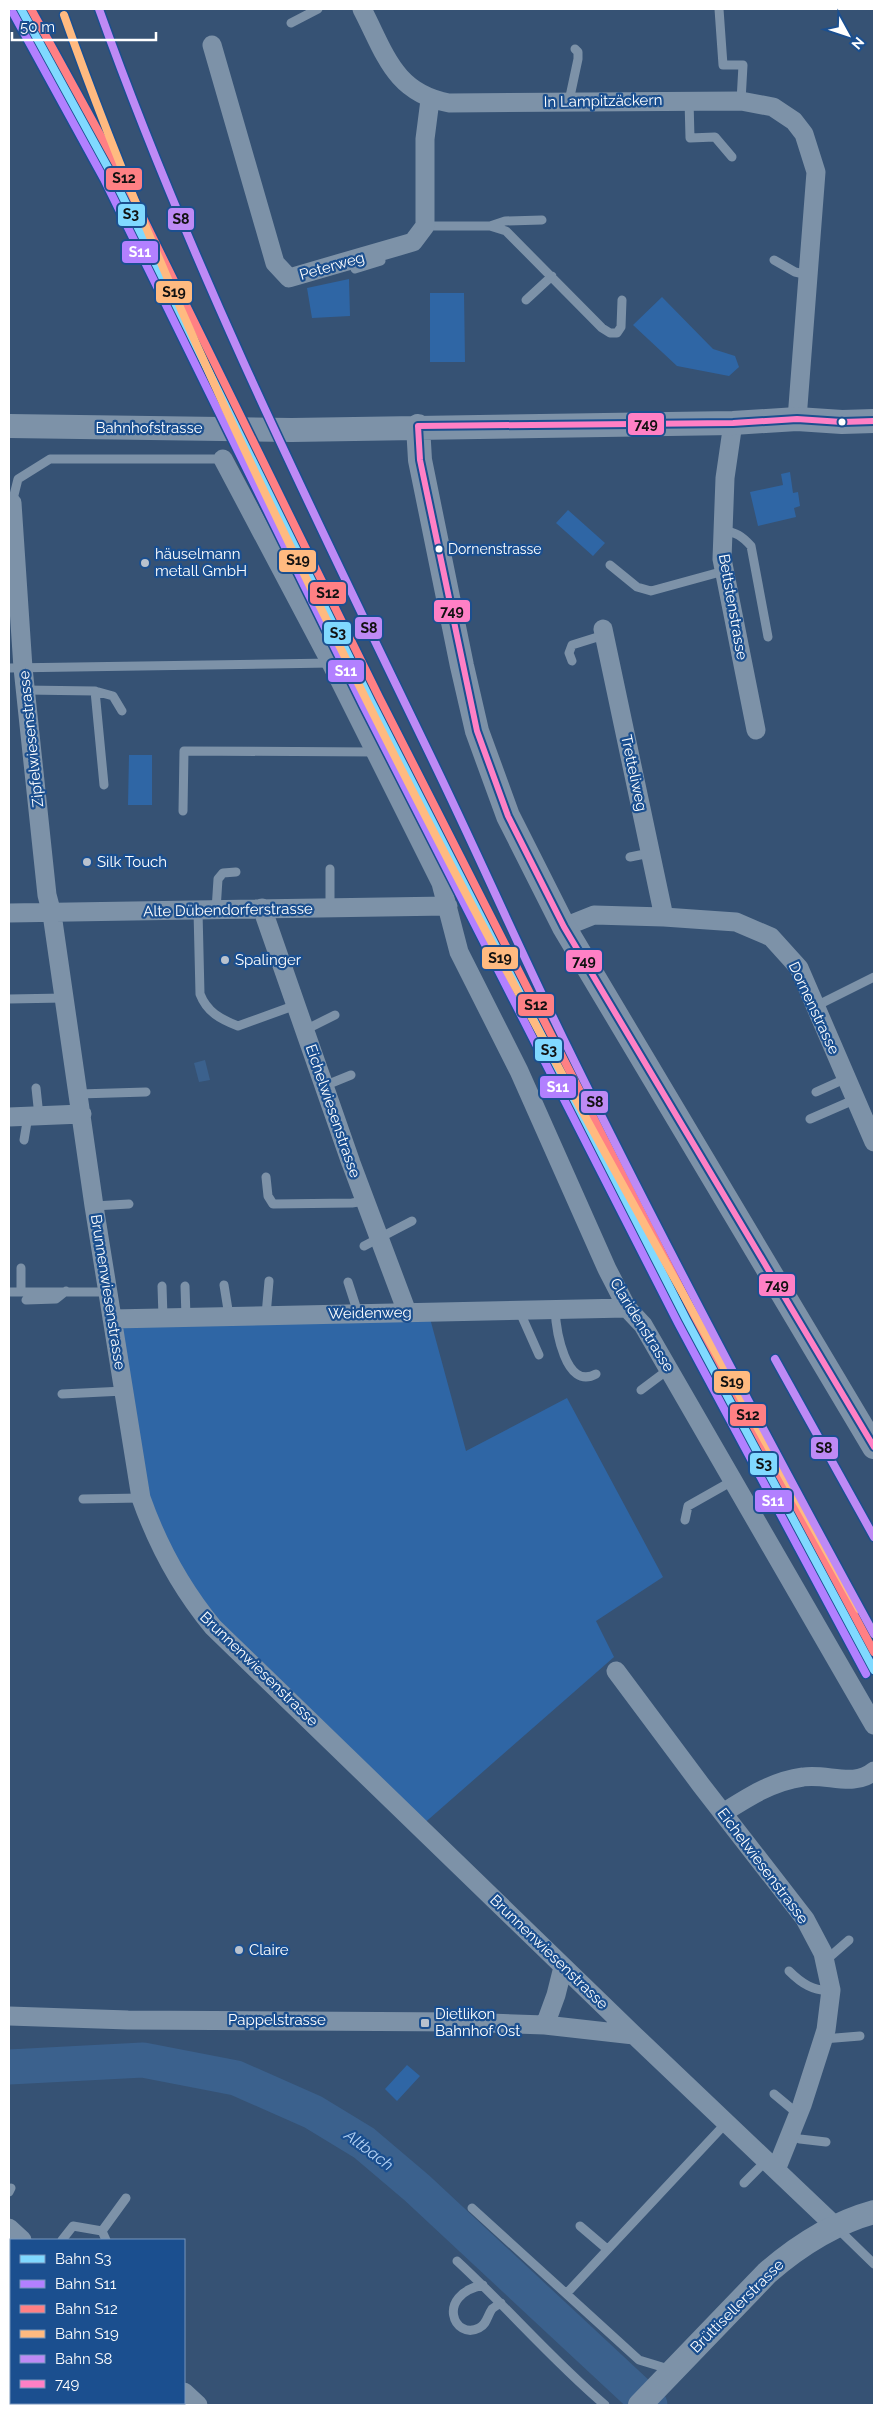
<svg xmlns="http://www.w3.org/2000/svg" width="883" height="2414" viewBox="0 0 883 2414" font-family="Raleway,sans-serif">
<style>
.green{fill:#2f66a5}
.water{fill:#3b618d}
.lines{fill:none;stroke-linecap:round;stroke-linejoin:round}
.river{stroke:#3b618d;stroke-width:35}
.service{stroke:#7d92a8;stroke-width:9}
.minor{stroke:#7d92a8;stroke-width:19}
.tertiary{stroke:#7d92a8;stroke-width:24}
.bus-1-casing{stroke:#1b4f8f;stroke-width:10}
.bus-1{stroke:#ff80c5;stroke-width:6}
.rail-1-casing{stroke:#1b4f8f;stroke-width:11}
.rail-2-casing{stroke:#1b4f8f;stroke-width:11}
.rail-3-casing{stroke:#1b4f8f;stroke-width:11}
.rail-4-casing{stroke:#1b4f8f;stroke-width:11}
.rail-5-casing{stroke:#1b4f8f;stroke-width:11}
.rail-1{stroke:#80d9ff;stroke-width:8}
.rail-2{stroke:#b280ff;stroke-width:8}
.rail-3{stroke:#ff8084;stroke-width:8}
.rail-4{stroke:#ffba80;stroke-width:8}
.rail-5{stroke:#be8af5;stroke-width:8}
.bus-dot{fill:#fff;stroke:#1b4f8f;stroke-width:2}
.poi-dot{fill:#b9c2ce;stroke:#1b4f8f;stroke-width:2}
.labels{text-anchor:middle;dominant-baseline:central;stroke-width:4.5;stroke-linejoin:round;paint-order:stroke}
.bus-label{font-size:14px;fill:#fff;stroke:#1b4f8f;text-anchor:start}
.street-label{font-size:15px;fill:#fff;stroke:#1b4f8f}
.poi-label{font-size:15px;fill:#fff;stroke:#1b4f8f;text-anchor:start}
.water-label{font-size:16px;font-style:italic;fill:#b5d3f5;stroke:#1b4f8f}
.line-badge{stroke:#1b4f8f;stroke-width:2}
.badge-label{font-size:14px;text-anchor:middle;font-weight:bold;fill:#fff}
.pale-badge-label{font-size:14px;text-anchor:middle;font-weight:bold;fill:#111}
</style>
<rect width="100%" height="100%" fill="#365274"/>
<path class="green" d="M 349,279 L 350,316 L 312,318 L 307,288 Z
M 430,293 L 464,293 L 465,362 L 430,362 Z
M 662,297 L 713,349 L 735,356 L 739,367 L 729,376 L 677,366 L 633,325 Z
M 790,472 L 793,493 L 798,492 L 800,506 L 794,508 L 796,517 L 758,526 L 750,492 L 783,485 L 781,474 Z
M 568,510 L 605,543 L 593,556 L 556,523 Z
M 129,755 L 152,755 L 152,805 L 128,805 Z
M 428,1311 L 466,1451 L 567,1398 L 663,1577 L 596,1621 L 614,1657 L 421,1826 L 234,1648 L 155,1537 L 112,1319 Z
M 407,2065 L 420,2076 L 397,2101 L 385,2089 Z"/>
<path class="water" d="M 205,1060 L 210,1080 L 199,1082 L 194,1063 Z"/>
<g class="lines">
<path class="river" d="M 9,2067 L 143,2060 L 236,2078 L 313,2112 L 364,2143 L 417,2188 L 650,2405"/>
<path class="service" d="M 719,9 L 723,65 L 743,65 L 741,101
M 291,23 L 318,9
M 689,100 L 690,138 L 715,137 L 732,157
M 569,101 L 578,59 L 578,52 L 575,49
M 425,226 L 490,226 L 506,231 L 602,328 L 610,333 L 617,333 L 621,327 L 622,300
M 490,226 L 505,221 L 542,220
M 774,260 L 795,272 L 808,275
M 355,269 L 381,261
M 526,300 L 552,276
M 12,503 L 18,479 L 50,459 L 223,459
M 723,531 C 736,532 742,536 751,546 L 768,637
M 610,565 L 637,587 L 651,591 L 724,571
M 572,661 L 569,653 L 572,645 L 604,635
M 9,668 L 331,663
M 25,690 L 95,691 L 104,785
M 95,691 L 113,696 L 122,711
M 183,811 L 184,751 L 376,752
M 630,857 L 650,853
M 330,907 L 330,869
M 216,910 L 218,879 L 223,873 L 236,872
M 198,911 L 200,994 C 207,1012 220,1019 238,1026 L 296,1005
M 9,999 L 64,998
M 816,1006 L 874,977
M 305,1030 L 335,1015
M 324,1086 L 351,1075
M 36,1088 L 39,1116
M 816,1092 L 847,1078
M 79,1094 L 146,1092
M 810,1119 L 856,1099
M 24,1140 L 28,1116
M 266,1177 L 268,1196 L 273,1204 L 352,1203 L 365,1201
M 94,1206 L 129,1204
M 364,1246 L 412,1221
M 348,1282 L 358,1313
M 224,1285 L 229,1316
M 162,1286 L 163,1317
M 185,1286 L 186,1317
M 9,1292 L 108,1292
M 21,1292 L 21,1268
M 26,1300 L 56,1299 L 66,1291
M 555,1309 C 556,1329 565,1391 596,1374
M 519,1310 L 539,1355
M 266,1315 L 269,1281
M 641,1390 L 669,1369
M 62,1394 L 124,1391
M 83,1499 L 141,1498
M 685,1520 L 688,1506 L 734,1480
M 825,1961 L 849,1940
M 789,1971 C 801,1983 814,1992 831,1990
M 823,2039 L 860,2036
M 774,2094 L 798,2114
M 789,2135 L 800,2139 L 826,2142
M 744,2183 L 766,2161
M 9,2192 L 11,2188
M 472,2208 L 639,2360 L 672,2370
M 580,2226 L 607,2249
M 836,2227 L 874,2264
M 102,2231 L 126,2198
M 102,2231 L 106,2240
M 62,2240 L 73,2226 L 102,2231
M 457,2261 C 508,2308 552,2360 605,2405
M 483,2285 C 435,2295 454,2341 479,2328 C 487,2324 487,2316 492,2309 C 494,2307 498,2305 501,2303
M 567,2293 L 726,2123
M 9,2394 L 11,2392
M 65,2403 L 68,2405
M 17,2405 L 19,2403"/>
<path class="minor" d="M 362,9 C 385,53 394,93 449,103 L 741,101 L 773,107 L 794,121 L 804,134 L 816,172 L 797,419
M 212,45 L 275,263 L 289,278 L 413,242 L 425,226 L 425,139 L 430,100
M 733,423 L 725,478 L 722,559 L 756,730
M 223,459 L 331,663 L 441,883 L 459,952 L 519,1071 L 607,1269 L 627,1308 L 643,1325 L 874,1725
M 12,503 L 23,668 L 47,895 L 52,914 L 94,1206 L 141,1498 C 158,1546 180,1587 213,1627 L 634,2035 L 836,2227
M 603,629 L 664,917
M 262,908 L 351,1163 L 407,1312
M 9,913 L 448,906
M 564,927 L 594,915 L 664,917 L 736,922 L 771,937 L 799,968 L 874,1142
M 9,1117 L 82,1114
M 112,1319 L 627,1308
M 616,1671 L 701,1785 L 805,1919 L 823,1953 L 831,1990 L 826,2030 L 802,2105 L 776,2170
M 723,1813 C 748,1797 773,1781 803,1777 C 827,1773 854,1788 874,1771
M 9,2016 L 128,2020 L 461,2022 L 545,2025 L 634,2035
M 545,2025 L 556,1995 L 563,1967
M 9,2228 L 22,2240
M 184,2392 L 198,2405"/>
<path class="tertiary" d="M 9,426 L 292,430 L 733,423 L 797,419 L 842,422 L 874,421
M 418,426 L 420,460 L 462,666 L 477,731 L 508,816 L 564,927 L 874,1447
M 640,2405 L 767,2273 C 798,2246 834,2223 874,2212"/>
<g class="bus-1-casing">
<path id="bus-1" d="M 418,426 L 420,460 L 477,731 L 508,816 L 564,927 L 874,1447
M 418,426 L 733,423 L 797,419 L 842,422 L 874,421"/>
</g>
<use href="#bus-1" class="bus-1"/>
<g class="rail-1-casing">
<path id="rail-1" d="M 21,9 L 112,175 L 371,701 L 686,1319 L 874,1670"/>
</g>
<g class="rail-2-casing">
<path id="rail-2" d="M 13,13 L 104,179 L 363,705 L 678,1323 L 866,1674"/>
</g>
<g class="rail-3-casing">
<path id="rail-3" d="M 31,9 L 120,171 L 379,697 L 694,1315 L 874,1652"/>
</g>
<g class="rail-4-casing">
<path id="rail-4" d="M 64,15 C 143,238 242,451 348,663 C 507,984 684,1296 859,1609"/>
</g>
<g class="rail-5-casing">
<path id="rail-5" d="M 99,9 C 192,269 313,513 433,761 C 478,854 519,948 564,1040 C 662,1241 767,1438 874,1634
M 775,1359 L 874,1537"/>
</g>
<use href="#rail-1" class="rail-1"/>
<use href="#rail-2" class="rail-2"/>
<use href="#rail-3" class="rail-3"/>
<use href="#rail-4" class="rail-4"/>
<use href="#rail-5" class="rail-5"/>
</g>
<g class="bus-dot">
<circle cx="842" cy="422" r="4.5"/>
<circle cx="439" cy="549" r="4.5"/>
</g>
<g class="poi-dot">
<circle cx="145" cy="563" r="5"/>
<circle cx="87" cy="862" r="5"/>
<circle cx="225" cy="960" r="5"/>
<circle cx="239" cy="1950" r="5"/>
<rect x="420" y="2018" width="10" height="10" rx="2.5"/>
</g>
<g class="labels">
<g class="bus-label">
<text x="448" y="549">Dornenstrasse</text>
</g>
<g class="street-label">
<text transform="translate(603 101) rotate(-1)">In Lampitzäckern</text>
<text transform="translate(332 266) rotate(-16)">Peterweg</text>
<text x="149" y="428">Bahnhofstrasse</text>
<text transform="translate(733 607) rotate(80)">Bettstenstrasse</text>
<text transform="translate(31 739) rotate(-96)">Zipfelwiesenstrasse</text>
<text transform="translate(634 773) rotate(78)">Tretteliweg</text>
<text transform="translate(228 910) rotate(-1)">Alte Dübendorferstrasse</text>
<text transform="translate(814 1008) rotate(65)">Dornenstrasse</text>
<text transform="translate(333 1111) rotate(71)">Eichelwiesenstrasse</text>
<text transform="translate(108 1292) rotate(81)">Brunnenwiesenstrasse</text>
<text transform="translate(370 1313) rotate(-1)">Weidenweg</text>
<text transform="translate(642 1325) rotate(58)">Claridenstrasse</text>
<text transform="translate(259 1669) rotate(44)">Brunnenwiesenstrasse</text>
<text transform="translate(763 1866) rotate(53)">Eichelwiesenstrasse</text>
<text transform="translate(549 1952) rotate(44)">Brunnenwiesenstrasse</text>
<text x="277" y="2020">Pappelstrasse</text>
<text transform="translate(737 2306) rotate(-45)">Brüttisellerstrasse</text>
</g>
<g class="poi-label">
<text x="155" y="554">häuselmann<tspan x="155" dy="17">metall GmbH</tspan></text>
<text x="97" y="862">Silk Touch</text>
<text x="235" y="960">Spalinger</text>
<text x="249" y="1950">Claire</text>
<text x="435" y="2014">Dietlikon<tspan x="435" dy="17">Bahnhof Ost</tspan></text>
</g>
<g class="water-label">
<text transform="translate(369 2150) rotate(37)">Altbach</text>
</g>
</g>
<g class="line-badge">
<rect x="105" y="167" width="38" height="24" rx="5" fill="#ff8084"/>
<rect x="117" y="203" width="29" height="24" rx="5" fill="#80d9ff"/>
<rect x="167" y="207" width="28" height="24" rx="5" fill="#be8af5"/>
<rect x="121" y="240" width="38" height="24" rx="5" fill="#b280ff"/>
<rect x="155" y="280" width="38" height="24" rx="5" fill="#ffba80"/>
<rect x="627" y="412" width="38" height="24" rx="5" fill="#ff80c5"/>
<rect x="278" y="549" width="39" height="24" rx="5" fill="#ffba80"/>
<rect x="309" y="581" width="38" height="24" rx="5" fill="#ff8084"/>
<rect x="433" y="599" width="38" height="24" rx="5" fill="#ff80c5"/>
<rect x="354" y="616" width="29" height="24" rx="5" fill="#be8af5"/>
<rect x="323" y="621" width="29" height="24" rx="5" fill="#80d9ff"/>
<rect x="327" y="659" width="38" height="24" rx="5" fill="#b280ff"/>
<rect x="481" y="946" width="38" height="24" rx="5" fill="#ffba80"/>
<rect x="565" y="949" width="38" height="24" rx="5" fill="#ff80c5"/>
<rect x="517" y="993" width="38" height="24" rx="5" fill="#ff8084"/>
<rect x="534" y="1038" width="29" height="24" rx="5" fill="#80d9ff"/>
<rect x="539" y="1075" width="38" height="24" rx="5" fill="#b280ff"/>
<rect x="580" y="1090" width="29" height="24" rx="5" fill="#be8af5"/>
<rect x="758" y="1273" width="38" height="24" rx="5" fill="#ff80c5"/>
<rect x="713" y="1370" width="38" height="24" rx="5" fill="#ffba80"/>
<rect x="729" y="1403" width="38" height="24" rx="5" fill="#ff8084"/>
<rect x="810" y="1436" width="29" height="24" rx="5" fill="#be8af5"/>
<rect x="749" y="1452" width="29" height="24" rx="5" fill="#80d9ff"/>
<rect x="754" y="1489" width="39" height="24" rx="5" fill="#b280ff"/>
</g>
<g class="badge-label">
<text x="140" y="257">S11</text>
<text x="346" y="676">S11</text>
<text x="558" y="1092">S11</text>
<text x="773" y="1506">S11</text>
</g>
<g class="pale-badge-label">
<text x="124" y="183">S12</text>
<text x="131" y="219">S3</text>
<text x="181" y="224">S8</text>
<text x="174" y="297">S19</text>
<text x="646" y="429">749</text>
<text x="298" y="565">S19</text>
<text x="328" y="598">S12</text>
<text x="452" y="616">749</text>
<text x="369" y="633">S8</text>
<text x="338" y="638">S3</text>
<text x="500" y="963">S19</text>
<text x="584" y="966">749</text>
<text x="536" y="1010">S12</text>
<text x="549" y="1055">S3</text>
<text x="595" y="1107">S8</text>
<text x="777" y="1290">749</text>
<text x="732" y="1387">S19</text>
<text x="748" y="1420">S12</text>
<text x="824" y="1453">S8</text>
<text x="764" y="1469">S3</text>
</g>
<rect width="883" height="2414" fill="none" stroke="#ffffff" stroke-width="20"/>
<rect x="10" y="2239" width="175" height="165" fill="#1b4f8f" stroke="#7695bc"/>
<rect x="20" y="2255" width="25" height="8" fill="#80d9ff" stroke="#7695bc"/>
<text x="55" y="2264" font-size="15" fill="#ffffff">Bahn S3</text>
<rect x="20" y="2280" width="25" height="8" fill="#b280ff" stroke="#7695bc"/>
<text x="55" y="2289" font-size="15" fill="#ffffff">Bahn S11</text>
<rect x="20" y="2305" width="25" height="8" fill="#ff8084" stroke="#7695bc"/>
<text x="55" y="2314" font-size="15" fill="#ffffff">Bahn S12</text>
<rect x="20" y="2330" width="25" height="8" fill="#ffba80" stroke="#7695bc"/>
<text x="55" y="2339" font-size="15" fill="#ffffff">Bahn S19</text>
<rect x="20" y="2355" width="25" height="8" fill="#be8af5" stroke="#7695bc"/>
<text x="55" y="2364" font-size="15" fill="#ffffff">Bahn S8</text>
<rect x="20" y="2380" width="25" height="8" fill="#ff80c5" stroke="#7695bc"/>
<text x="55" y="2389" font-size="15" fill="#ffffff">749</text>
<g transform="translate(848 35) rotate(130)" stroke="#1b4f8f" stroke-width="4" paint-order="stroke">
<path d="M0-4L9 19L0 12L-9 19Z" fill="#ffffff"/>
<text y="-8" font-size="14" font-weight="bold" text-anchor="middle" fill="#ffffff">N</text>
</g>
<path d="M12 32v8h144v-8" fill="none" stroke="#ffffff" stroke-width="2.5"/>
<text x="20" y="32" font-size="15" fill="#ffffff" stroke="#1b4f8f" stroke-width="4" paint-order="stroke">50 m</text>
</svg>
